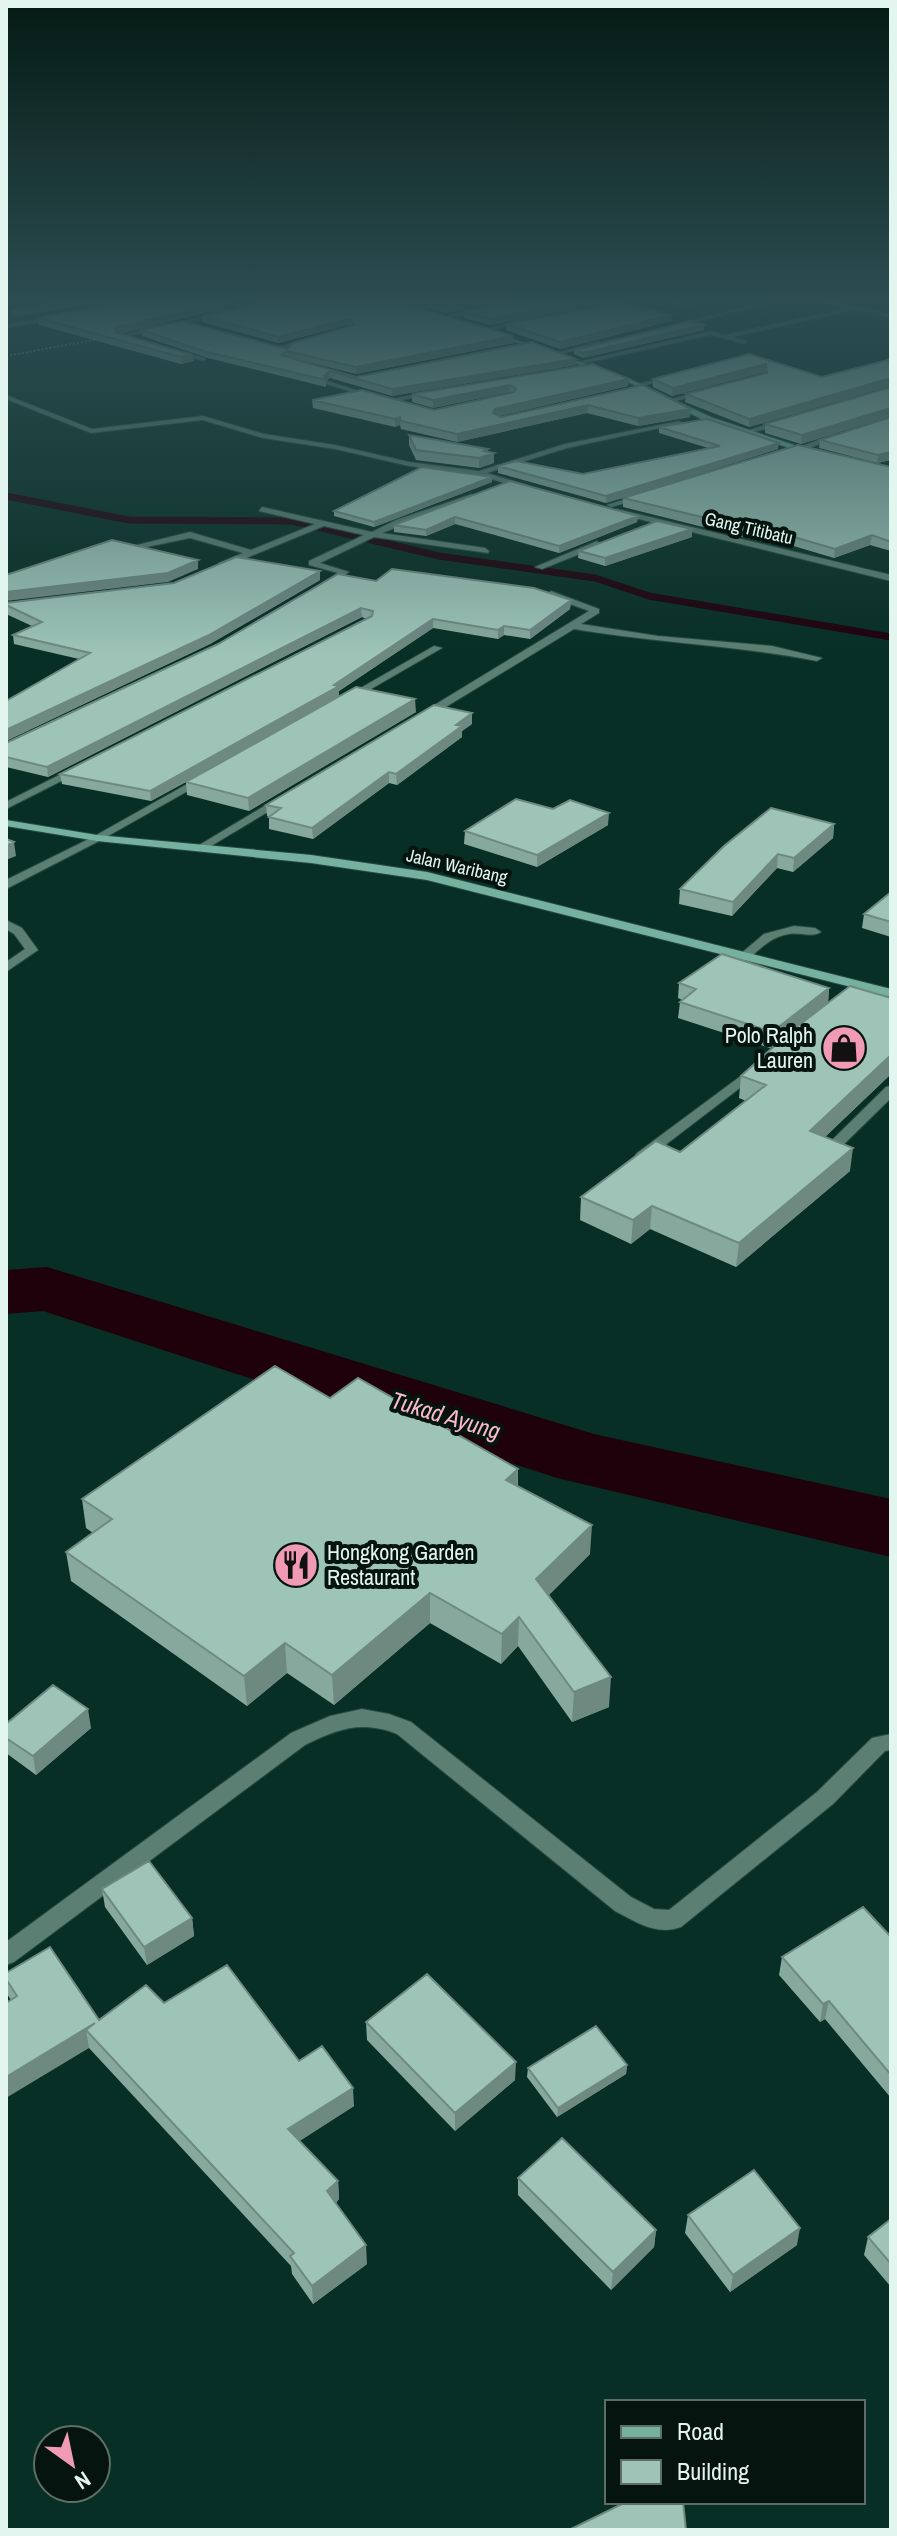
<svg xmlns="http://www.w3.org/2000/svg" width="897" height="2536" viewBox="0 0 897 2536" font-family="'Archivo Narrow',sans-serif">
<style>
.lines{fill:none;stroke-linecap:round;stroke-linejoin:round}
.stream{stroke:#1f010b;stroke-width:7}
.river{fill:#1f010b;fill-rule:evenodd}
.lane-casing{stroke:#274b41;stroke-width:2}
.street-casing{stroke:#274b41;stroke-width:2}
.secondary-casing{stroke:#274b41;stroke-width:2}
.path{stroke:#7a978e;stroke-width:2;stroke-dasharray:2 2;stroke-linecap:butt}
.lane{fill:#5b7f73;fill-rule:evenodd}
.street{fill:#5b7f73;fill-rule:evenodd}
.secondary{fill:#76b19f;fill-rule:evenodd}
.wall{fill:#87a99d}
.shaded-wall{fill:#6e8980}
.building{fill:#9dc4b7;stroke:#6e8980;stroke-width:2}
.labels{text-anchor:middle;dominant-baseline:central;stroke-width:8;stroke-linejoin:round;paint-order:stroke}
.far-street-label{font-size:18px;fill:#e2f6ef;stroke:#05140f}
.poi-label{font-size:22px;fill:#e2f6ef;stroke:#05140f;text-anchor:end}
.water-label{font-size:24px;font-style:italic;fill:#fab9cb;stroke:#05140f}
</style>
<rect width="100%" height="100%" fill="#082f25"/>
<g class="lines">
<path class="stream" d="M 6,496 L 129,520 L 292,521 L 439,556 L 595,578 L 649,596 L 891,637"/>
<path class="river" d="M 47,1267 L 594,1434 L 891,1499 L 891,1557 L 557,1478 L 43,1311 L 6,1314 L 6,1270 Z"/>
<g class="lane-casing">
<path id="lane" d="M 484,307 L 486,310 L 445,319 L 442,317 Z
M 526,319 L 528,322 L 488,331 L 485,329 Z
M 705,390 L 707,393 L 668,403 L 664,401 Z
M 432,391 L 434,394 L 386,403 L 382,401 Z
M 644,493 L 647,497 L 611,507 L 607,505 Z
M 97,835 L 103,838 L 101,840 L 6,889 L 6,880 Z
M 6,920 L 22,928 L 38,950 L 6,972 L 6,962 L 25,949 L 14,934 L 6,929 Z
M 794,926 L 815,928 L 821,932 C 812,938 800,932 789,934 C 773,936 760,948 749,959 L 744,960 L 738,956 L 764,934 Z
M 757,1064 L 762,1065 L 764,1068 L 762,1071 L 647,1159 L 637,1159 L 635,1156 L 637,1153 Z
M 891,1086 L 891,1098 L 836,1152 L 826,1152 L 824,1149 L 826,1146 L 886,1087 Z"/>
</g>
<g class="street-casing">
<path id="street" d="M 213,299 L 223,299 L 247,308 L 242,309 Z
M 655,299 L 668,299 L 694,306 L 691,308 Z
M 776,299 L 787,299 L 672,328 L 669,326 Z
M 813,299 L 825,299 L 891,314 L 891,318 L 855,310 L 732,337 L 747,341 L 745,344 L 711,335 L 581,364 L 578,362 L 711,331 L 725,335 L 847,308 Z
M 223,312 L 223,314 L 121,338 L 118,336 Z
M 59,316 L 57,319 L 6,328 L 6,324 Z
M 312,338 L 314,341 L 278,350 L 275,348 Z
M 599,341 L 601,344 L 558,355 L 555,353 Z
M 173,349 L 205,358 L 206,359 L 203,361 L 171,352 Z
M 306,374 L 378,397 L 379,398 L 374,399 L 304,377 Z
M 672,375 L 674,378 L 638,387 L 635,385 Z
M 6,395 L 92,429 L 203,416 L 264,434 L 335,445 L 409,462 L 479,471 L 565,444 L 679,421 L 683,423 L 567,448 L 487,473 L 527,485 L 524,489 L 478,475 L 409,466 L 335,449 L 263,438 L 203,420 L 91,433 L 6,399 Z
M 784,419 L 787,423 L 747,434 L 743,432 Z
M 835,434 L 842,436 L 801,451 L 794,449 Z
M 472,494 L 475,498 L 382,533 L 485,548 L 489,551 L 488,553 L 374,537 L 320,563 L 349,572 L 325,588 L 322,587 L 322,583 L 338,573 L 309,565 L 309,561 L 364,535 L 324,526 L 222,568 L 219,567 L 219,563 L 243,553 L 190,538 L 137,549 L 133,546 L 190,532 L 251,550 L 315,524 L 259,511 L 262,507 L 372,532 L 396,520 Z
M 617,509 L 891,575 L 891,581 L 614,513 Z
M 597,541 L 601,544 L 600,546 L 542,569 L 535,567 Z
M 551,591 L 599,609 L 599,613 L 581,624 L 658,636 L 772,646 L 822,658 L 817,661 C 737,645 655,643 574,629 L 426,719 L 418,719 L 418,715 L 589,611 L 548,596 L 546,594 Z
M 434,646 L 442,648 L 352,700 L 343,698 Z
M 79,765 L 84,768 L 83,770 L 6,809 L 6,802 Z
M 205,774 L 209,775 L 209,779 L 101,840 L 91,838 Z
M 281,796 L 291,798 L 206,849 L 196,847 Z
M 362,1709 L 389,1714 L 411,1722 L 631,1897 L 654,1909 L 669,1910 L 817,1792 L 872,1738 L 891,1734 L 891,1750 L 885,1751 L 833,1804 L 681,1927 C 657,1936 636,1922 615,1911 L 397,1734 C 362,1720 337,1729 305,1745 L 14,1962 L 6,1965 L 6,1942 L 291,1733 L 330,1716 Z"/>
</g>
<g class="secondary-casing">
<path id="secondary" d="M 461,321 L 630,379 L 711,417 L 815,452 L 808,454 L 705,421 L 626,381 L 461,323 Z
M 6,820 L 97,835 L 311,855 L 427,872 L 891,989 L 891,997 L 427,880 L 311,863 L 97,841 L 6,826 Z"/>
</g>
<path class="path" d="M 6,356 L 99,339"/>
<use href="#lane" class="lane"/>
<use href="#street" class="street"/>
<use href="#secondary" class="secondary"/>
</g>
<path class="wall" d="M 229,299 L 269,299 L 246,303 Z
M 275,299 L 514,336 L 514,343 L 356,374 L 291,358 L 356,377 L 576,359 L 576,365 L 392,396 L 330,378 L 326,381 L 326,387 L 208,358 L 142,336 L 141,330 L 287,349 L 350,327 L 348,325 L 278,343 L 202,322 L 202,316 Z
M 391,299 L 505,299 L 447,313 Z
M 599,299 L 671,321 L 560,349 L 506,330 L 506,324 L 599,306 L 598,304 L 490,325 L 464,318 L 464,311 Z
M 228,301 L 228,307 L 120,334 L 194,361 L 181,364 L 39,325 L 38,318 Z
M 704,330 L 583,358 L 574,354 L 574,350 Z
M 749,354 L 822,377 L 891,359 L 891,386 L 749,427 L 685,402 L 686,394 L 765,374 L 765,372 L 672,396 L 653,387 L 653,379 Z
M 592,364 L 629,379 L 628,386 L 499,416 L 501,417 L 643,385 L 691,409 L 690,417 L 638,426 L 587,413 L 457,442 L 401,429 L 400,425 L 395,427 L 313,408 L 312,400 L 434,410 L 511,393 L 509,392 L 433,408 L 412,402 L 412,394 Z
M 891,387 L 891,416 L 801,444 L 765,433 L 765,424 Z
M 891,417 L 891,460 L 877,463 L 819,448 L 820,440 Z
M 659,427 L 778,449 L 606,503 L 498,473 L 498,466 L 583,474 L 708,448 L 659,433 Z
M 409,435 L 488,449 L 488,452 L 494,453 L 494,463 L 479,468 L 416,460 L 409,445 Z
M 891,467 L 891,551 L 870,545 L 834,558 L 770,539 L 763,542 L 623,507 L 623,498 Z
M 492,477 L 492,482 L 374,527 L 334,516 L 334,511 Z
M 510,481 L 638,516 L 637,522 L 559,553 L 455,524 L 426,536 L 394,532 L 394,525 Z
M 692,537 L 605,566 L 578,558 L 579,551 Z
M 320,580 L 210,644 L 6,741 L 6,701 L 79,659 L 14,644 L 13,635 L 32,626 L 6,614 L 6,603 Z
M 376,581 L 571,600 L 570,609 L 530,639 L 504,635 L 498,639 L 433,628 L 339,691 L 339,696 L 416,712 L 249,811 L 187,795 L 186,782 L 151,801 L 62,784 L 60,774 L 366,619 L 362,617 L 48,777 L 6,767 L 6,743 Z
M 472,724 L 462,731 L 462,737 L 397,785 L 389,783 L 313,839 L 269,829 L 269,817 L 267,816 L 266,805 Z
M 834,824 L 833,838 L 793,872 L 777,868 L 732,916 L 679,904 L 680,889 Z
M 608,825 L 537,867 L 464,844 L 465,831 Z
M 891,892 L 891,937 L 862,928 L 864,914 Z
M 679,983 L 829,988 L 828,1003 L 891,998 L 891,1074 L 825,1137 L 850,1171 L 736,1267 L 650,1229 L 631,1244 L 580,1220 L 581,1197 L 680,1152 L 746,1101 L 739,1098 L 741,1076 L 785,1036 L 770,1048 L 678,1018 L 680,1002 L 682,1000 L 678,998 Z
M 330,1398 L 518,1469 L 518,1486 L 590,1554 L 549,1595 L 609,1707 L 572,1722 L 518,1646 L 501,1664 L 430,1623 L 334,1705 L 287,1673 L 247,1706 L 71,1581 L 66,1552 L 93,1533 L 86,1528 L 82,1499 Z
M 6,1724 L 91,1728 L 36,1775 L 6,1753 Z
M 102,1889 L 192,1918 L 194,1936 L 147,1965 L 105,1907 Z
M 891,1937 L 891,2098 L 825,2019 L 820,2022 L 779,1975 L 782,1957 Z
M 6,1973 L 99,2020 L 164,2003 L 299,2061 L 354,2106 L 299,2141 L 338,2181 L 339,2199 L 336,2203 L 367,2264 L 313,2304 L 292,2274 L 291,2266 L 89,2048 L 11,2000 L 7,1994 L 6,1988 Z
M 366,2022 L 515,2080 L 455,2131 L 367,2040 Z
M 627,2065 L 626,2074 L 557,2117 L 527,2077 L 528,2068 Z
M 518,2178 L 656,2230 L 654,2247 L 611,2290 L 518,2195 Z
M 688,2215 L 797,2245 L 730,2292 L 685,2233 Z
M 891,2219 L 891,2287 L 864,2255 L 868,2237 Z"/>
<path class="shaded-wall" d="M 89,299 L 130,299 L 12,317 L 11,311 Z
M 246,299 L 269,299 L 246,303 Z
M 479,299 L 505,299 L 447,313 L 447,307 Z
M 594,299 L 599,299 L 598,304 L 490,325 L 490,319 Z
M 228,301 L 228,307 L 115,335 L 115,328 Z
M 672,315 L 671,321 L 560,349 L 560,342 Z
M 348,319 L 348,325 L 278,343 L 278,337 Z
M 704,325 L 704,330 L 583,358 L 583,353 Z
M 514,336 L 514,343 L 356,374 L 356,367 Z
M 193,355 L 194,361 L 181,364 L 181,357 Z
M 576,359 L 576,365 L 392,396 L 392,389 Z
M 766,364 L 765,372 L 672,396 L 673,388 Z
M 330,371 L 330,378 L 326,381 L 324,376 Z
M 891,378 L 891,386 L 749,427 L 749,419 Z
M 629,379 L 628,386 L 495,417 L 493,413 L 495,409 Z
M 510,385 L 509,392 L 433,408 L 433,400 Z
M 588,405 L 587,413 L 457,442 L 457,434 Z
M 891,408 L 891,416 L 801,444 L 802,435 Z
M 691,409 L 690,417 L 638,426 L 638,418 Z
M 400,417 L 400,425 L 395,427 L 395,419 Z
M 779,443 L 778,449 L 606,503 L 606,496 Z
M 488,449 L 488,455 L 494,453 L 494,463 L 479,468 L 479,458 L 484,451 Z
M 891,452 L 891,460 L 877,463 L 878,455 Z
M 492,477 L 492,482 L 374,527 L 374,522 Z
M 638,516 L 637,522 L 559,553 L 559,546 Z
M 455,517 L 455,524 L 426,536 L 426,530 Z
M 692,529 L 692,537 L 605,566 L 605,558 Z
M 770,530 L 770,539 L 763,542 L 764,532 Z
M 872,535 L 870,545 L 834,558 L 835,549 Z
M 198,560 L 198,569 L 168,582 L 6,601 L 6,592 Z
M 320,571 L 320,580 L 210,644 L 6,741 L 6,730 Z
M 571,600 L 570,609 L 530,639 L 530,630 Z
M 361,608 L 362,617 L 48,777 L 47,767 Z
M 433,619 L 433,628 L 339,691 L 339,696 L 151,801 L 150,791 L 334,685 Z
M 504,626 L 504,635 L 498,639 L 498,630 Z
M 415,699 L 416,712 L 249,811 L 248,798 Z
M 472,713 L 472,724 L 462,731 L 462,737 L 397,785 L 396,774 Z
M 389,772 L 389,783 L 313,839 L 312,828 Z
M 609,813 L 608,825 L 537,867 L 537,855 Z
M 834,824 L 833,838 L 793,872 L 794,858 Z
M 14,842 L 16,856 L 6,860 L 6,846 Z
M 778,854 L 777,868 L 732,916 L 733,902 Z
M 829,988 L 828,1004 L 770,1048 L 772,1032 Z
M 891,1055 L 891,1074 L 807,1154 L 810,1131 Z
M 853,1148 L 850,1171 L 736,1267 L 739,1243 Z
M 652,1206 L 650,1229 L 631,1244 L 633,1220 Z
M 518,1469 L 517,1498 L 506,1480 Z
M 592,1525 L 590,1554 L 535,1608 L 536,1579 Z
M 430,1593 L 430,1623 L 334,1705 L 332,1675 Z
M 519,1617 L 518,1646 L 501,1664 L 502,1634 Z
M 285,1643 L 287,1673 L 247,1706 L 244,1676 Z
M 611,1677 L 609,1707 L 572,1722 L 574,1692 Z
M 88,1709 L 91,1728 L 36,1775 L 33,1756 Z
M 192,1918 L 194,1936 L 147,1965 L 144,1947 Z
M 829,2001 L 825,2019 L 820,2022 L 823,2004 Z
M 95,2023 L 86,2030 L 89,2048 L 6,2098 L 6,2077 Z
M 516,2062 L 515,2080 L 455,2131 L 455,2113 Z
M 627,2065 L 626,2074 L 557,2117 L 558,2108 Z
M 353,2088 L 354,2106 L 289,2148 L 288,2129 Z
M 338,2181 L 339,2199 L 328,2209 L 327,2191 Z
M 800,2228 L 797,2245 L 730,2292 L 733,2275 Z
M 656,2230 L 654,2247 L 611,2290 L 613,2272 Z
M 366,2245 L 367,2264 L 313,2304 L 312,2286 Z"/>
<path class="building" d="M 72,299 L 89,299 L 11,311 Z
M 135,299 L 222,299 L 228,301 L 115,328 L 117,333 L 193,355 L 181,357 L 38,318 Z
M 275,299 L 388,299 L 514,336 L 356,367 L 287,351 L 281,355 L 356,377 L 532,342 L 576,359 L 392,389 L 330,371 L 324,376 L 326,380 L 207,352 L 141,330 L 182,321 L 287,349 L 293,343 L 354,325 L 348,319 L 278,337 L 202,316 Z
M 416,299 L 479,299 L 447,307 Z
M 518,299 L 594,299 L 490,319 L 464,311 Z
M 599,299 L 607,299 L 672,315 L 560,342 L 506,324 L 599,306 Z
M 690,321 L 704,325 L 583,353 L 574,350 Z
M 749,354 L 822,377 L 891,359 L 891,378 L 749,419 L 686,394 L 767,373 L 766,364 L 673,388 L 653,379 Z
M 592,364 L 629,379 L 495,409 L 493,413 L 501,417 L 643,385 L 691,409 L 638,418 L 588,405 L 457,434 L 401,421 L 400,417 L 395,419 L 312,400 L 362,390 L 434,410 L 514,392 L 516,389 L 510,385 L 433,400 L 412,394 Z
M 891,387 L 891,408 L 802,435 L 765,424 Z
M 891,417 L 891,452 L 878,455 L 820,440 Z
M 707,419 L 779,443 L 606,496 L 498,466 L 516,461 L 583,474 L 720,446 L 659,427 Z
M 409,435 L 488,449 L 484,451 L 494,453 L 479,458 L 416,450 Z
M 798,445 L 891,467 L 891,542 L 872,535 L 835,549 L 770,530 L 764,532 L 623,498 Z
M 422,467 L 492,477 L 374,522 L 334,511 Z
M 510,481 L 638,516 L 559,546 L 455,517 L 426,530 L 394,525 Z
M 657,521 L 692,529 L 605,558 L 579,551 Z
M 112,540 L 198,560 L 168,573 L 6,592 L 6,575 Z
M 236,557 L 320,571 L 209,635 L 6,730 L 6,701 L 90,653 L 13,635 L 42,622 L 6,605 L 6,603 L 174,583 Z
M 392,569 L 534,588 L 571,600 L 530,630 L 504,626 L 498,630 L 433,619 L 334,685 L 339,686 L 150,791 L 60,774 L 372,616 L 373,611 L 361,608 L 47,767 L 6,757 L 6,743 L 218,644 L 338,574 L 376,581 Z
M 356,687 L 415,699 L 248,798 L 186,782 Z
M 434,705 L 472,713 L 456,725 L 462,726 L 396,774 L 389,772 L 312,828 L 269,817 L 281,808 L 266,805 Z
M 516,799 L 553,809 L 570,800 L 609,813 L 537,855 L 465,831 Z
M 771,808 L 834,824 L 794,858 L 778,854 L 733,902 L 680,889 L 724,846 Z
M 6,839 L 14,842 L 6,846 Z
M 891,892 L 891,922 L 864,914 Z
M 722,954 L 829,988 L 772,1032 L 680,1002 L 696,989 L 679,983 Z
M 850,986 L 891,998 L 891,1055 L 810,1131 L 853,1148 L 739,1243 L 652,1206 L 633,1220 L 581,1197 L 656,1141 L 680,1152 L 766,1085 L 741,1076 L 790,1032 Z
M 275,1366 L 330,1398 L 358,1378 L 518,1469 L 506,1480 L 592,1525 L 536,1579 L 611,1677 L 574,1692 L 519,1617 L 502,1634 L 430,1593 L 332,1675 L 285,1643 L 244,1676 L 66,1552 L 112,1519 L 82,1499 Z
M 53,1685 L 88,1709 L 33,1756 L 6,1738 L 6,1724 Z
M 149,1861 L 192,1918 L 144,1947 L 102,1889 Z
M 863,1907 L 891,1937 L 891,2075 L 829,2001 L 823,2004 L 782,1957 Z
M 50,1947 L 99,2020 L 146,1985 L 164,2003 L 227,1965 L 299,2061 L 322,2046 L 353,2088 L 288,2129 L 338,2181 L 327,2191 L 366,2245 L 312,2286 L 290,2256 L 294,2253 L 86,2030 L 95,2023 L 6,2077 L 6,2003 L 17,1996 L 6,1979 L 6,1973 Z
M 427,1974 L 516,2062 L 455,2113 L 366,2022 Z
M 596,2026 L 627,2065 L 558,2108 L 528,2068 Z
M 562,2138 L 656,2230 L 613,2272 L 518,2178 Z
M 754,2170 L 800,2228 L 733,2275 L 688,2215 Z
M 891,2219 L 891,2264 L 868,2237 Z
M 626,2502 L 683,2502 L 686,2530 L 569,2530 Z"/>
<linearGradient id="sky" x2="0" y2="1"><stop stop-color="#041a14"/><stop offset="0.46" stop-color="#2c4d51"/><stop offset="1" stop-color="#2c4d51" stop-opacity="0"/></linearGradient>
<rect width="897" height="654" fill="url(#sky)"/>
<defs>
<g id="shop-disc" transform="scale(2.3)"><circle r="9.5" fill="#f19ab3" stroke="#05140f"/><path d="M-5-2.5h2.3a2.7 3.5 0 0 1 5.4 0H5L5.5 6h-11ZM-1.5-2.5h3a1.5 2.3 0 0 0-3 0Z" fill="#111"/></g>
<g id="restaurant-disc" transform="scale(2.3)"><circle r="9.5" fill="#f19ab3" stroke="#05140f"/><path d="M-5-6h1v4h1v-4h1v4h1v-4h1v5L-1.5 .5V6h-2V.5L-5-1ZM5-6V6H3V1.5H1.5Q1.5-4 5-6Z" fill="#111"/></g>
</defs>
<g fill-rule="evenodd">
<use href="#shop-disc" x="844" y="1048"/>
<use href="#restaurant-disc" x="296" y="1565"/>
</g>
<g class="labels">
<g class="far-street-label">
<text transform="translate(749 528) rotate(13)">Gang Titibatu</text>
<text transform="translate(457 866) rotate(13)">Jalan Waribang</text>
</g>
<g class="poi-label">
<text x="813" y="1035">Polo Ralph<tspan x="813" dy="25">Lauren</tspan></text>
<text x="327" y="1552" text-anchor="start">Hongkong Garden<tspan x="327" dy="25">Restaurant</tspan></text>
</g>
<g class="water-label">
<text transform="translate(446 1415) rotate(17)">Tukad Ayung</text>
</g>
</g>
<rect width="897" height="2536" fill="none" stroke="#e2f6ef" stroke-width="16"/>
<rect x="605" y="2400" width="260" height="104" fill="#05140f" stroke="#5d6e69" stroke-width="2"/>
<rect x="621" y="2426" width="40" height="12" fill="#76b19f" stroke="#5d6e69" stroke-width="2"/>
<text x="677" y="2440" font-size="24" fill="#e2f6ef">Road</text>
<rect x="621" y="2460" width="40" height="24" fill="#9dc4b7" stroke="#5d6e69" stroke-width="2"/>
<text x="677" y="2480" font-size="24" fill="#e2f6ef">Building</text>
<g transform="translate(72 2464) rotate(147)"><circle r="38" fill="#05140f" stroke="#5d6e69" stroke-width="2"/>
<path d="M0-6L14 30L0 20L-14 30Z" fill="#f19ab3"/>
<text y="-12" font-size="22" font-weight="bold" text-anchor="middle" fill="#e2f6ef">N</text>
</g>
</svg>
